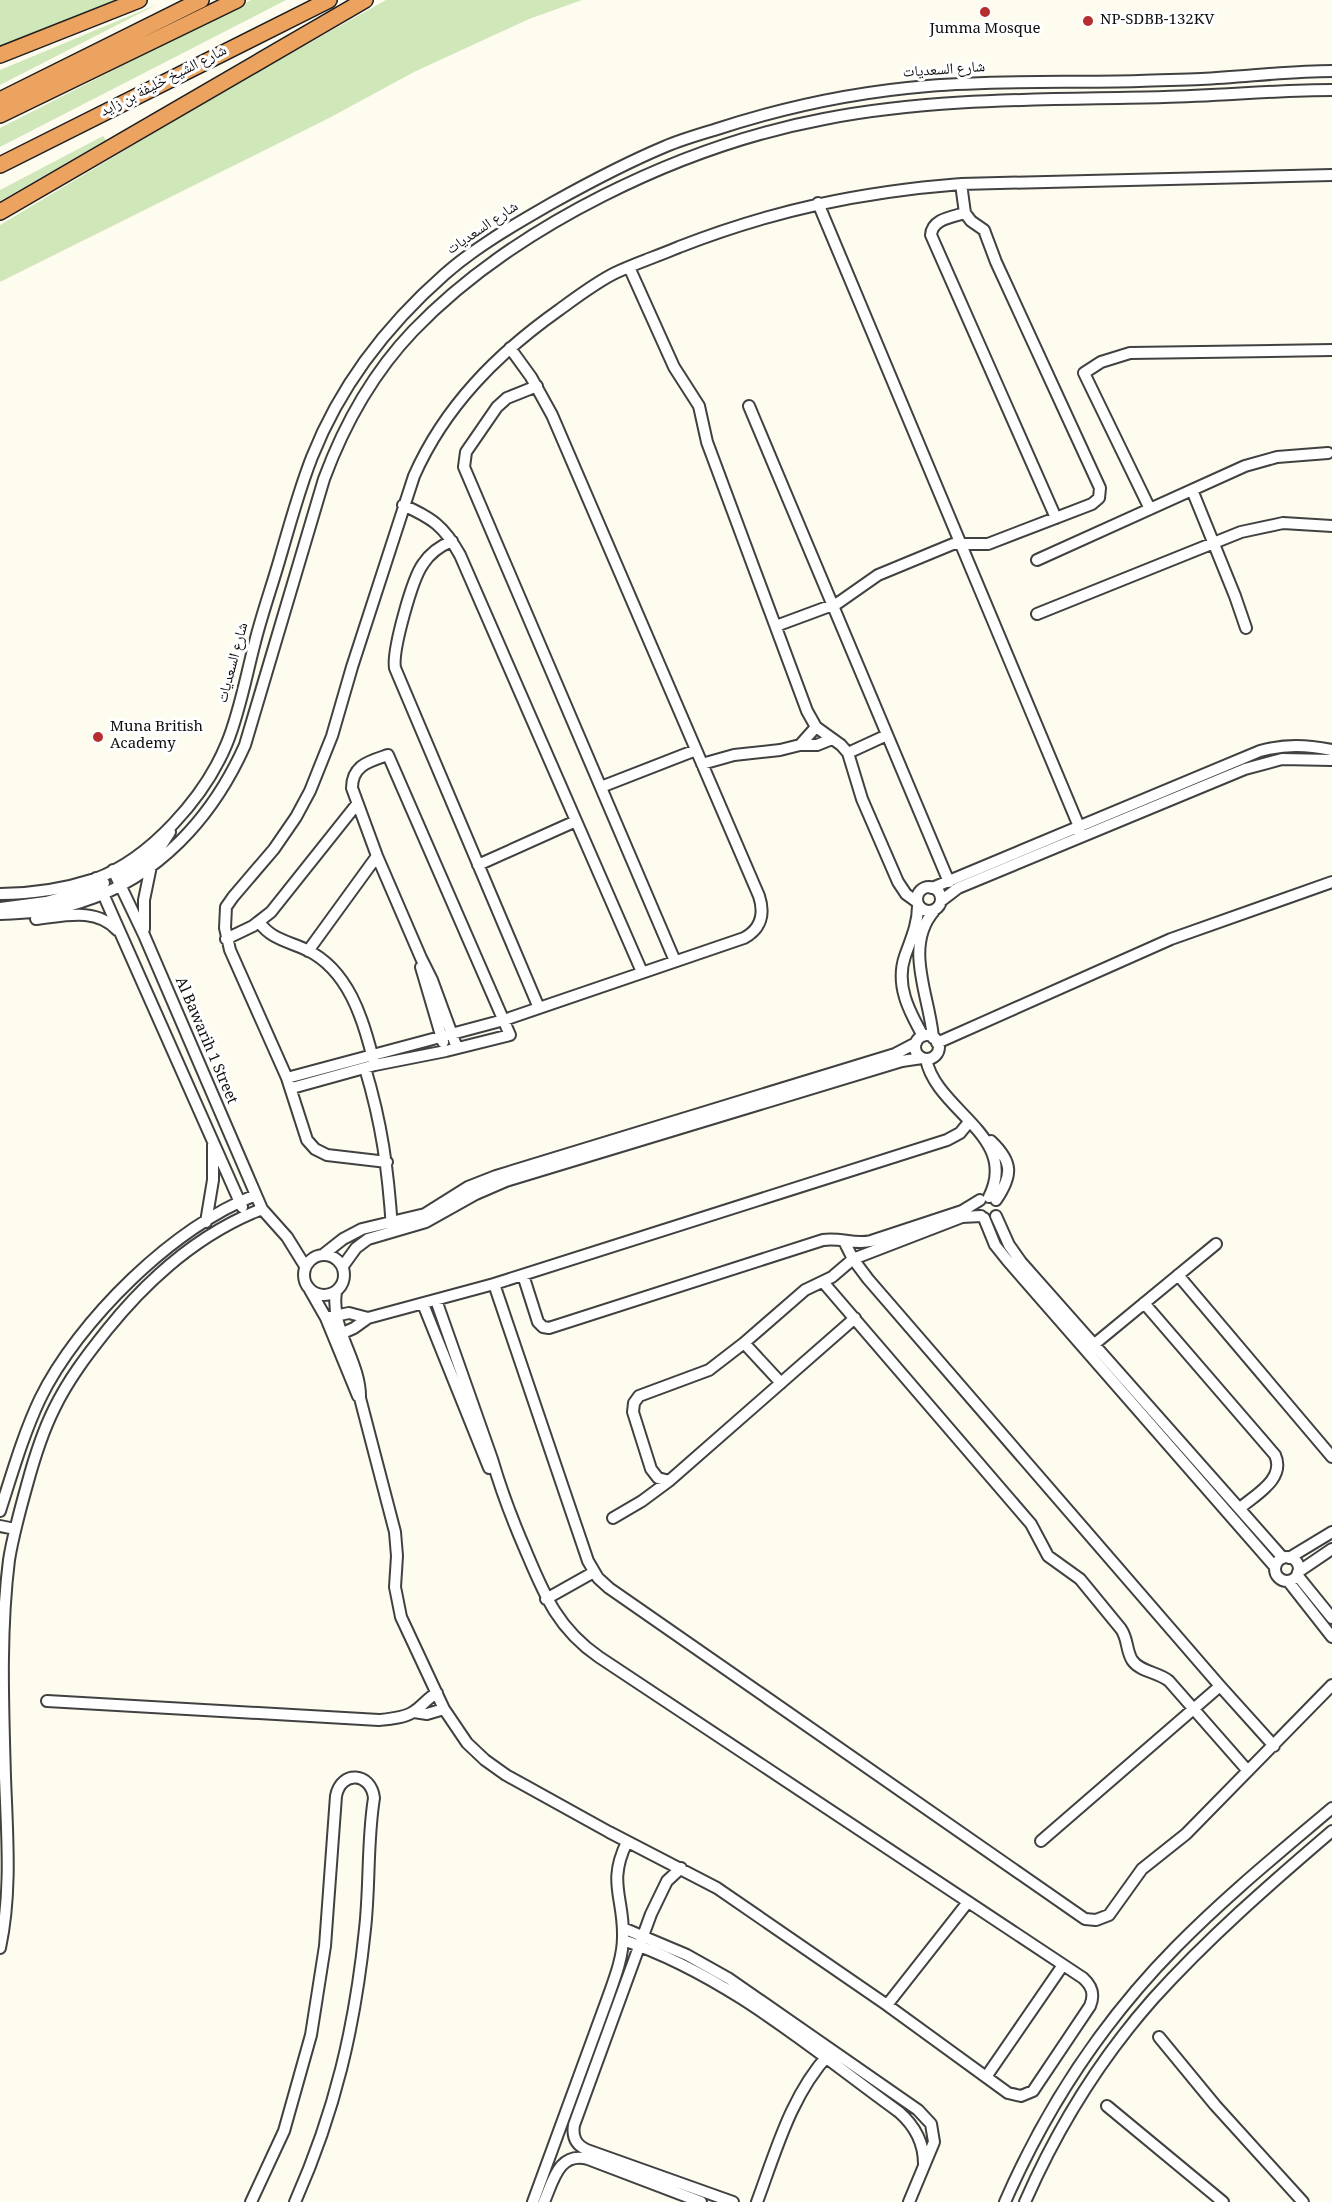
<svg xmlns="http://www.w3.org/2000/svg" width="1332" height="2202" viewBox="0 0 1332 2202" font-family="Georgia,'Noto Naskh Arabic',serif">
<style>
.green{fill:#d0e7ba}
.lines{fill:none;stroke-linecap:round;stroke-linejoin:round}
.minor-casing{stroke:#414141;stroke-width:14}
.highway-casing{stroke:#1f1f1f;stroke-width:18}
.minor{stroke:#fff;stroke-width:10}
.highway{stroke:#eca35f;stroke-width:15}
.poi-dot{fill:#b62d30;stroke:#fff;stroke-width:2}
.labels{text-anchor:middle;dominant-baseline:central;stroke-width:6;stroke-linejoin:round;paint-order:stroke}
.poi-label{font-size:15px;fill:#0e0e0e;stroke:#fff;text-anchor:start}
.street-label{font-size:15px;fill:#0e0e0e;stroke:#fff}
</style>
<rect width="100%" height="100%" fill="#fefcef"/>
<path class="green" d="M 0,0 L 125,0 L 0,49 Z
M 251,0 L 286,0 L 0,147 L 0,128 Z
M 386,0 L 582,0 L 529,19 L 414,72 L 331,117 L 0,282 L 0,225 L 222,92 Z
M 158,4 L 0,85 L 0,70 Z
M 103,136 L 106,140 L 0,201 L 0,190 Z"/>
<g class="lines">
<g class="minor-casing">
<path id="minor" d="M 818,203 L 1083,836
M 965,213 C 952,217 932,219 931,235 L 1056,518
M 629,267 L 674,367 L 699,406 L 707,442 L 807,711 L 816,727 L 841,745 L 848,753 L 862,799 L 898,882 L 906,894 L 917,902
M 537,386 L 507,398 L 497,407 L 466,452 L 464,467 L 675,961
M 749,406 L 949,882
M 1192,490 L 1235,596 L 1246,628
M 403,505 C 432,518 444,526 460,555 L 642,972
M 1150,509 L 1084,373 L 1101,362 L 1130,353 L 1332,350
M 452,541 C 440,546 430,553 423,564 C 412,579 392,651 395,668 L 539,1008
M 1037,560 L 1245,466 L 1277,457 L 1328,453
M 1037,614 L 1241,532 L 1283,523 L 1332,526
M 776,626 L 838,603 L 878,575 L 953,544 L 988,544 L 1092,504 L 1099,498 L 1100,488 L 996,262 L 984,230 L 971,221 L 965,213 L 961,184
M 800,745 L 816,727
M 848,753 L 887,735
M 702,764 L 734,755 L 780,750 L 800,745 L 817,745 L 832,739
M 601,787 L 696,750
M 478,865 L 576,821
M 113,870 L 144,935 L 262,1209 L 287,1237 L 305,1266
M 96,878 L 242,1207
M 118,879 L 159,849 L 170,832
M917 899a12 12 0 1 1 24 0a12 12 0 1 1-24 0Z
M 932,888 L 1260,751 C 1285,744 1307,745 1332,750
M 0,894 C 32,894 64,889 95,879 C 150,859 205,797 227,743 C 240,711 246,676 255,642 C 262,614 272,586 280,558 C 290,524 299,490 312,457 C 340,386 387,325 445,274 C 478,245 516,224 554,202 C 590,182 626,163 664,147 C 680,140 697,135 714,130 C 784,107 855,92 928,86 C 998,80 1069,83 1139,81 C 1160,80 1180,80 1201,79 C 1245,77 1288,71 1332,71
M 941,901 L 958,888 L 1245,769 L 1282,759 L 1332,760
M 918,906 C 918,924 911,939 905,956 C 895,985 909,1011 923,1036
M 0,908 L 46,902 L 100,887 L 104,883
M 0,914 C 27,913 55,911 81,902 C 158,878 213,817 245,745 L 324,479 C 344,425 373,373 413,331 C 514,226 681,146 824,119 C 936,97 1051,100 1164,97 C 1220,96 1276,90 1332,90
M 36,919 C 64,916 96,907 117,930
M 259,922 C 272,940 288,941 307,950 C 348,970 363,1018 373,1059
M 144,929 L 144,900 L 151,866
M 226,939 L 253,926 L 271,912 L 357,804
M 308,951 L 377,856
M 421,967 L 443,1042
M915 1047a12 12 0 1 1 24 0a12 12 0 1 1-24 0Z
M 933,1038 C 930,997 903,947 934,911
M 937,1043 L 1171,939 L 1332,882
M 926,1059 C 936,1111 1020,1136 989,1197
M 365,1068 C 382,1124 388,1170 392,1228
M 287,1078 L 504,1020 L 744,938 C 761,929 765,914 759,896 L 552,415 L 531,377 L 510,348
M 292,1088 L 375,1065 L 446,1051 L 510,1035 L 388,755 C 370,761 352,765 352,788 L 377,856 L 421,958 L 432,980 L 457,1048
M 991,1141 C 1013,1162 1013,1175 996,1200
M 387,1162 L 327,1155 L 315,1149 L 307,1140 L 287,1078 L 230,950 L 225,928 L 226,907 L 233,897 L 274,849 L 296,817 L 310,791 L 332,736 L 352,667 L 414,476 C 445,406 497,354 559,310 C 577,297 595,283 615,273 C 636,263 658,256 679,247 C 774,210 860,192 961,184 L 1332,175
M 996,1216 L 1009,1245 L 1021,1262 L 1283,1558
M 984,1218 L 995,1245 L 1007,1260 L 1275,1567
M 206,1222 L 213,1180 L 213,1145
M 844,1241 L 853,1259 L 868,1279 L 1220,1686 L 1274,1746
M 324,1254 L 343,1239 L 362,1229 L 425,1214 L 468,1187 L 496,1176 L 895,1054 L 916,1043
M304 1275a20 20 0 1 1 40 0a20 20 0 1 1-40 0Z
M 343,1266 L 356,1248 L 368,1239 L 426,1222 L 476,1194 L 506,1181 L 902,1061 L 922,1058
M 523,1275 L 538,1322 L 543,1327 L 549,1328 L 823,1240 C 840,1237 854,1245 871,1241 L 962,1211 L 980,1200
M 1178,1275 L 1332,1457
M 823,1282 L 1031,1524 L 1048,1556 L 1080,1579 L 1121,1629 C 1128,1639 1126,1650 1132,1660 C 1140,1672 1158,1672 1169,1681 L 1248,1771
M 494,1284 L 588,1561 L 598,1578 L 609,1588 L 1085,1919 L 1096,1920 L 1109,1915 L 1142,1869 L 1186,1834 L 1332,1685
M 310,1290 L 326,1318 L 358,1396
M 336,1292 C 330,1329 361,1362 360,1398 L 395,1532 L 397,1556 L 395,1587 L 401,1617 L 444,1709 L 467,1743 L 485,1760 L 506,1775 L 609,1832 L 717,1888 L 887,2005 L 1008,2093 L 1021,2096 L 1033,2091 L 1090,2006 C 1095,1994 1092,1986 1083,1978 L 599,1657 C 557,1628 544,1594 525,1549 C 512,1519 501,1490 492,1459 L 436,1300
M 1144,1303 L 1275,1455 C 1286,1479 1255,1495 1240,1508
M 423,1304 L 489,1468
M 330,1317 L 349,1313 L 368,1318
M 334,1337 L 354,1328 L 368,1318 L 494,1284 L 947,1140 L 960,1133 L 969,1122
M 744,1343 L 781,1383
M 1091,1347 L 1216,1244
M 669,1481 L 658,1478 L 651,1469 L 633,1412 L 634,1403 L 639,1396 L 709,1370 L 744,1343 L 805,1290 L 832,1277 L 853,1259 L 962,1217 L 981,1216
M 0,1511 C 12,1474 23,1435 40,1399 C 78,1321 174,1226 256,1195
M 613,1518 L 642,1501 L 669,1481 L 855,1318
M 0,1526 L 15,1529
M1275 1569a12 12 0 1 1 24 0a12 12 0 1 1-24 0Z
M 1289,1558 L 1332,1532
M 1298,1572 L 1332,1549
M 1297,1575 L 1332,1618
M 1288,1581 L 1332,1637
M 546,1599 L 594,1572
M 47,1701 L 379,1720 C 390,1719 404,1718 413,1712 C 422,1707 427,1698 437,1693
M 414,1712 L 427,1714 L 444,1709
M 1041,1841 L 1220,1686
M 681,1868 L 667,1881 L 651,1914 L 574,2125 C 572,2137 576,2145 587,2150 L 733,2202
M 623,1928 L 687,1955 L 728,1978 L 918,2110 L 931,2124 L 934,2142 L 909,2202
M 623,1940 C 727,1975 812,2049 899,2112 C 915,2126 924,2143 924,2164
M 0,1948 C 12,1892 7,1834 5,1777 C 3,1705 0,1632 9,1560 C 13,1535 20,1510 27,1485 C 34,1459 42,1433 54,1409 C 68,1380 87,1355 107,1330 C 148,1279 200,1233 262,1209
M 887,2005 L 968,1902
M 1159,2037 L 1215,2105 L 1303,2202
M 986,2077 L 1063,1965
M 1107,2106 L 1223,2202
M 251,2202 L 284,2131 L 311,2035 L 325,1946 L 336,1796 C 341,1770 371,1772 374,1798 C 367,1841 370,1885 365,1929 C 355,2027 335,2112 295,2202
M 533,2202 L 607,2000 C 614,1980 623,1958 623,1937 C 624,1897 607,1883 627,1842
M 544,2202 C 553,2181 559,2151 588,2159 L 701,2202
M 757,2202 C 776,2151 791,2095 829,2054
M 1005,2202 C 1046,2108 1104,2020 1176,1947 C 1225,1897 1279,1853 1332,1808
M 1025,2202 C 1057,2129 1100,2059 1153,1999 C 1208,1938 1270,1884 1332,1831"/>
</g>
<g class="highway-casing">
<path id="highway" d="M 0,55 L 139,0
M 0,100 L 201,0
M 0,115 L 237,0
M 0,165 L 329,0
M 0,212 L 365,0"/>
</g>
<use href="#minor" class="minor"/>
<use href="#highway" class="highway"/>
</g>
<g class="poi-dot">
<circle cx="985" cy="12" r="6"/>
<circle cx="1088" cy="21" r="6"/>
<circle cx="98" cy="737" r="6"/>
</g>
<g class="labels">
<g class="poi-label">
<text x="1100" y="21">NP-SDBB-132KV</text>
<text x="985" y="30" text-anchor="middle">Jumma Mosque</text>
<text x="110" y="728">Muna British<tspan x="110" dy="17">Academy</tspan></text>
</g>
<g class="street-label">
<text transform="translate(944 71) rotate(-4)">شارع السعديات</text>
<text transform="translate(164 82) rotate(-27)">شارع الشيخ خليفة بن زايد</text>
<text transform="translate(483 229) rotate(-34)">شارع السعديات</text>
<text transform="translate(234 663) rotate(-75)">شارع السعديات</text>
<text transform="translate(205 1041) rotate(67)">Al Bawarih 1 Street</text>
</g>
</g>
</svg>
